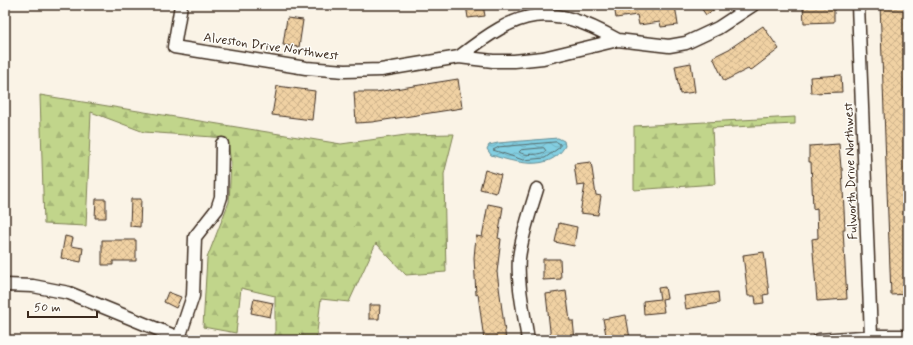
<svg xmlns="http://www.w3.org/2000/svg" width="913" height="345" viewBox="0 0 913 345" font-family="Mynerve,sans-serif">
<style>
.forest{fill:url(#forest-firs);stroke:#7e8054}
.water{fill:url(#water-waves);stroke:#668d94}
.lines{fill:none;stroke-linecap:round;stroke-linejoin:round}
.shore{stroke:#586c6c;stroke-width:1}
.building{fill:url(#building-cross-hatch);stroke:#3b2a1e}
.minor-casing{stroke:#3b2a1e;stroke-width:15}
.minor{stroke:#fdfcf7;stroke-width:12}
.labels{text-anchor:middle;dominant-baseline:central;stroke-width:3;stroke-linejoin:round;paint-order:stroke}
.street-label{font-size:13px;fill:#3b2a1e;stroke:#fdfcf7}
</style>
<defs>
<pattern id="forest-firs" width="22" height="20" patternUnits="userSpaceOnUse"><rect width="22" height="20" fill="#c1d58b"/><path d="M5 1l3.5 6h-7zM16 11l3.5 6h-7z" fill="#a7b778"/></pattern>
<pattern id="water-waves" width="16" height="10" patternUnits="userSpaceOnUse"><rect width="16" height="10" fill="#83cfe2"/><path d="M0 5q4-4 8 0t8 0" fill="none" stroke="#72b2c1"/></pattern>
<pattern id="building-cross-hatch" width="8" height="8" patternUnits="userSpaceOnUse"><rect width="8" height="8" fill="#f0d1a3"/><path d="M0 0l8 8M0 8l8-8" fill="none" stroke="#cfb48c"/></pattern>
</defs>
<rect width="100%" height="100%" fill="#faf3e6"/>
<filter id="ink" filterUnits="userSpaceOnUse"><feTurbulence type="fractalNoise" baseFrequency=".025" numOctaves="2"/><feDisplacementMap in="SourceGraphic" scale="8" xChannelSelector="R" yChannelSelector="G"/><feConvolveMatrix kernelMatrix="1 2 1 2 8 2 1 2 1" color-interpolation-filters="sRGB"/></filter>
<g filter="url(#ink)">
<path class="forest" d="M 40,95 L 341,144 L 406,135 L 454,134 L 444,174 L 446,272 L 406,275 L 376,243 L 349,302 L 321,299 L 316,340 L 275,340 L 275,296 L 241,288 L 236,333 L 203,327 L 207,258 L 229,202 L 231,162 L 227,138 L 144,132 L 91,112 L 86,226 L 44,224 Z
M 795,117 L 795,124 L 712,128 L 715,184 L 634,190 L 634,126 Z"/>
<path class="water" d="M 558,138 L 564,141 L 565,146 C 550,173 514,162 491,155 L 487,149 L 489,145 L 498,143 Z"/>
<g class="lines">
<path class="shore" d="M 557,142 L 560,144 L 560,147 L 545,158 L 523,160 L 493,150 L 499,147 Z
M 544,148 L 546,151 C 541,155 524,156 519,152 L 521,150 Z"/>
</g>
<path class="building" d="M 466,5 L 483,5 L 485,16 L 468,18 Z
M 614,5 L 675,5 L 678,25 L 661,27 L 660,22 L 639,25 L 637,15 L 616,18 Z
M 699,5 L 720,5 L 706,15 Z
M 834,5 L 834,22 L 804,23 L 803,7 Z
M 880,5 L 908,5 L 908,294 L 891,295 Z
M 287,18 L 303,20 L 299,47 L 283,45 Z
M 763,26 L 779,49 L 750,71 L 748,69 L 724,81 L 713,57 L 729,49 Z
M 691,63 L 695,92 L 680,94 L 675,66 Z
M 841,75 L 842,92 L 811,93 L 810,77 Z
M 458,79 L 462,108 L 372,122 L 356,123 L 354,92 L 376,92 Z
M 277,86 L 315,91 L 312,120 L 272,115 Z
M 839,144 L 841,168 L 842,168 L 845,230 L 843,230 L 847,299 L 817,301 L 812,239 L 818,238 L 817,208 L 813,209 L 811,162 L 809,162 L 809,146 Z
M 591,162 L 596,195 L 601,196 L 598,215 L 580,213 L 585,185 L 577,186 L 574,164 Z
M 485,170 L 501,175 L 496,193 L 480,189 Z
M 96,199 L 106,199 L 106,218 L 95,218 Z
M 131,199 L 141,199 L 140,227 L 130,226 Z
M 488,204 L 503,207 L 498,238 L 501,239 L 497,272 L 506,340 L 484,340 L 478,294 L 476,295 L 474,258 L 476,236 L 482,237 Z
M 559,223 L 577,227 L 574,246 L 555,242 Z
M 65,236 L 73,238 L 71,246 L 83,248 L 81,262 L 61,258 Z
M 102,240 L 136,240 L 136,261 L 113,261 L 113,265 L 102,265 Z
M 764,252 L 769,294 L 763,295 L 764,303 L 756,304 L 755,296 L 748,296 L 743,255 Z
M 543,259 L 560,259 L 561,279 L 543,280 Z
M 665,287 L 667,298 L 662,299 L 664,312 L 644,314 L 643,301 L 660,299 L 658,288 Z
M 566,291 L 570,321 L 573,321 L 575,340 L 551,340 L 546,294 Z
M 168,292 L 181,297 L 176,308 L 164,302 Z
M 718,292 L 719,303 L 686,309 L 684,296 Z
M 254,299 L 273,303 L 270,317 L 251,313 Z
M 369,305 L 380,305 L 379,319 L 369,319 Z
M 626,315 L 630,339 L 607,340 L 603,319 Z"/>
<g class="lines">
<g class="minor-casing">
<path id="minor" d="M 181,5 L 174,47 L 306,68 L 345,71 L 381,70 L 459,57 L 493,61 L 514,61 L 543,58 L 618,40 L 669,46 L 686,43 L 718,28 L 753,5
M 858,5 L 871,336
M 459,57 C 520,9 548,1 618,40
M 5,285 L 33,286 L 69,293 L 184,340
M 179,338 L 193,296 L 195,237 L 217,209 L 221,197 L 222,144
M 528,340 C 524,313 517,284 519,258 C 522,234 530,212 537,189
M 819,340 L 876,336 L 908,336"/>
</g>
<use href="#minor" class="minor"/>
</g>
</g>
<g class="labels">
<g class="street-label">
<text transform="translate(271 47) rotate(8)">Alveston Drive Northwest</text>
<text transform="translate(851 171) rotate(-92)">Fulworth Drive Northwest</text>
</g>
</g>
<rect width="913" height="345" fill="none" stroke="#fdfcf7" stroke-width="20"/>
<rect x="10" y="10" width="893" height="325" fill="none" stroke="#3b2a1e" stroke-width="1.5" filter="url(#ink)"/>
<path d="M28 311v6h69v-6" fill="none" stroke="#3b2a1e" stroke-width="2"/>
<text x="34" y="311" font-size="12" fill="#3b2a1e" stroke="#fdfcf7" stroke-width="3" paint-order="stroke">50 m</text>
</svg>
